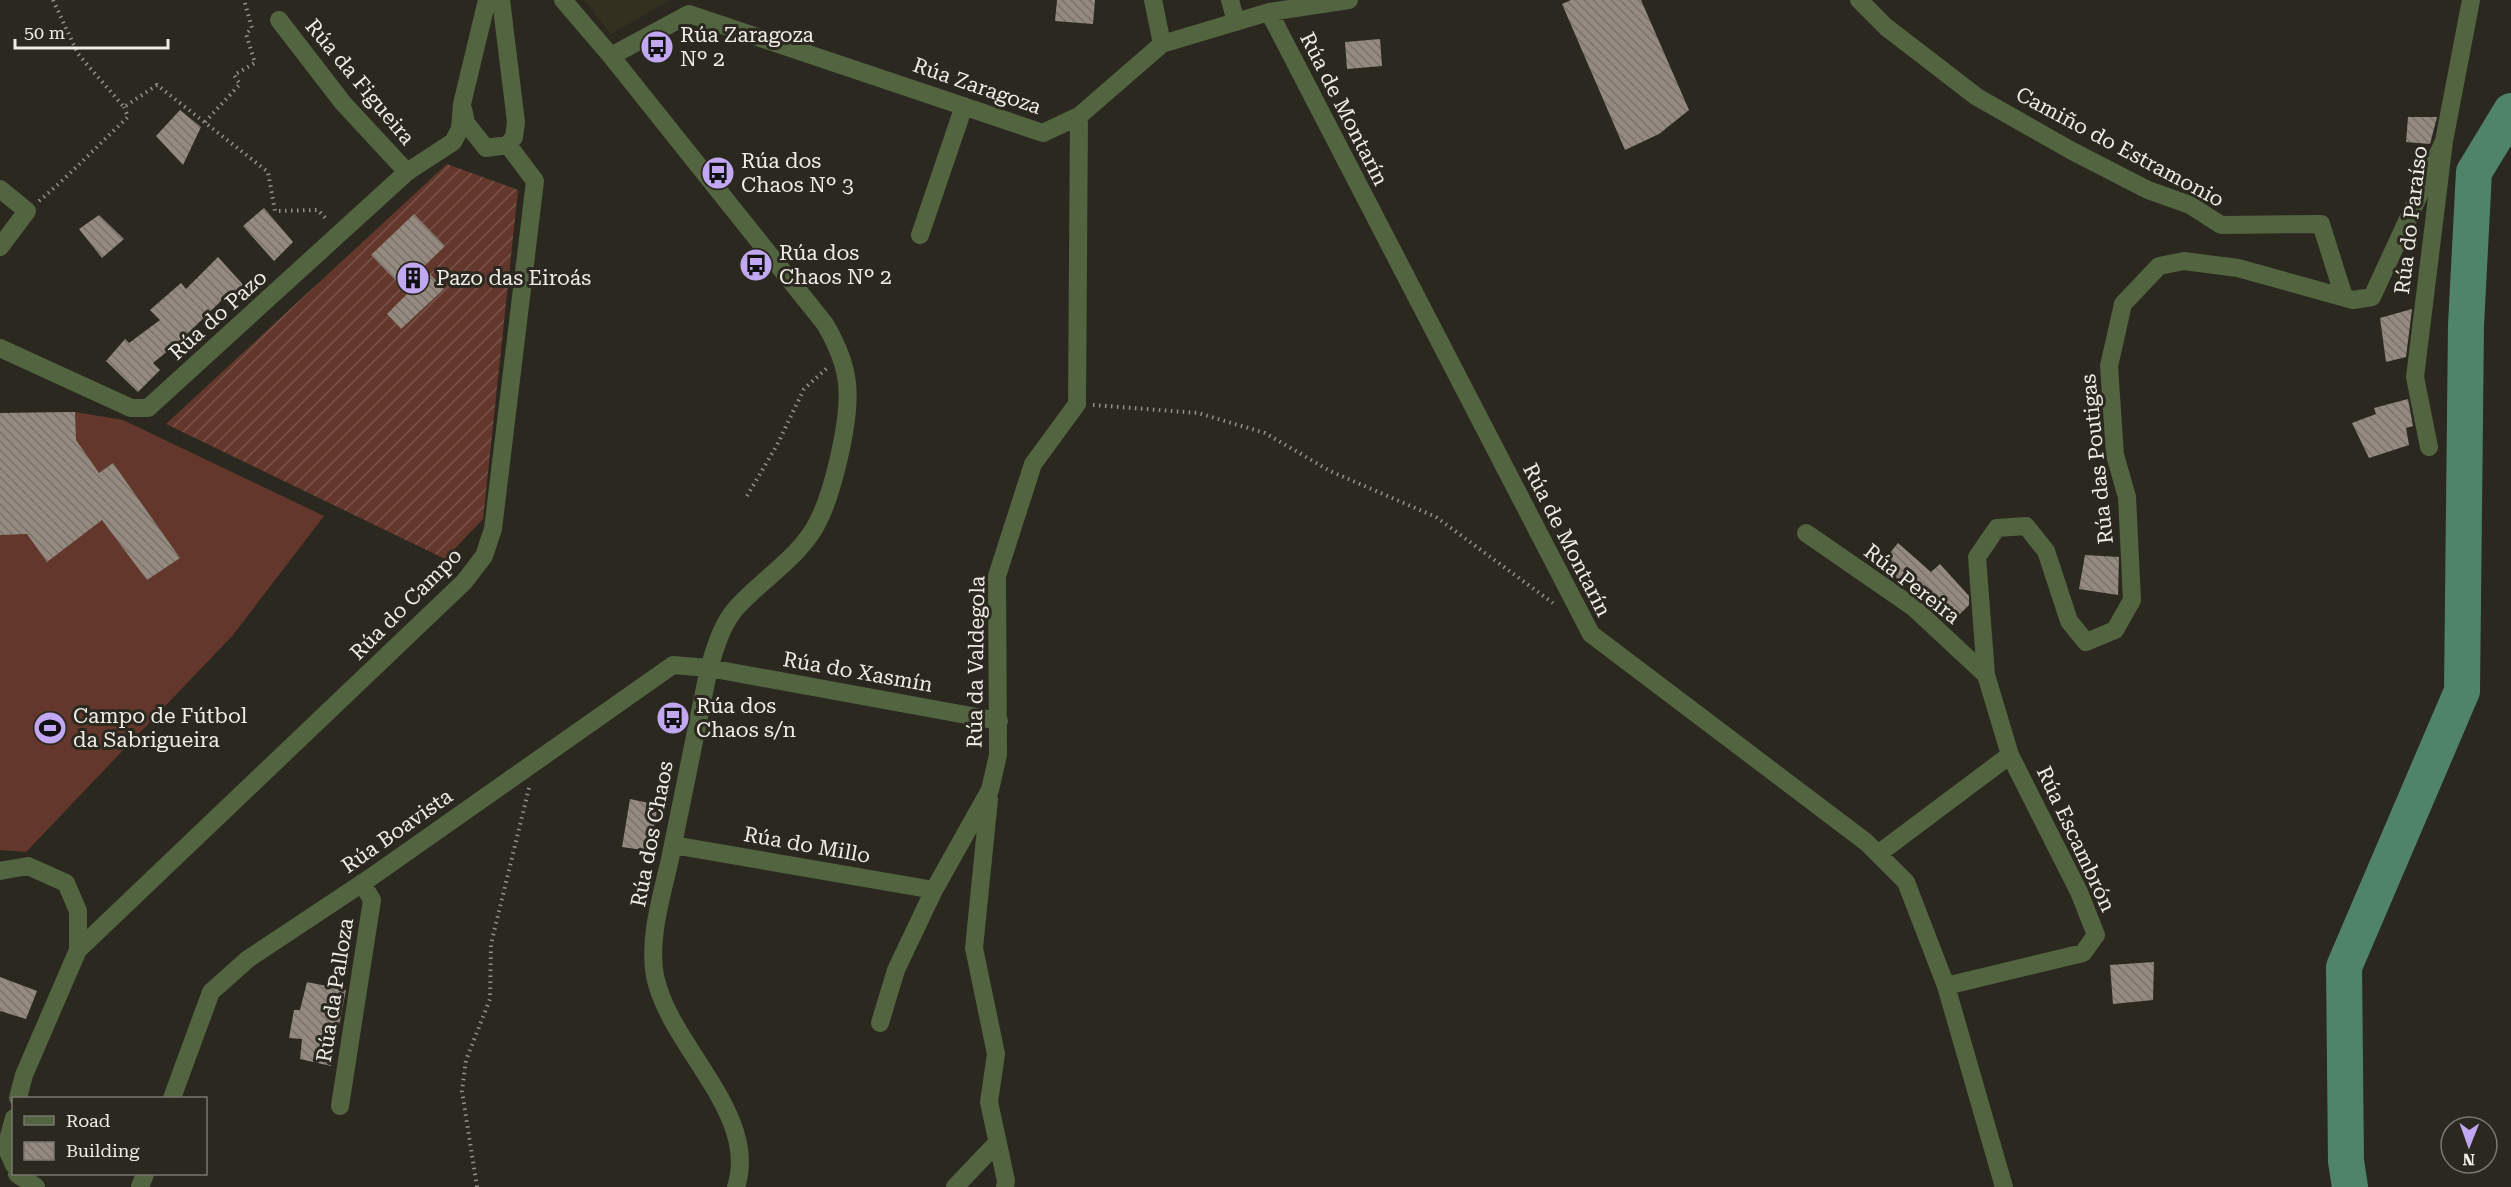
<svg xmlns="http://www.w3.org/2000/svg" width="2511" height="1187" viewBox="0 0 2511 1187" font-family="'Roboto Serif',serif">
<style>
.built{fill:#33301f}
.grass{fill:#64372c}
.garden{fill:url(#garden-furrows)}
.lines{fill:none;stroke-linecap:round;stroke-linejoin:round}
.river{stroke:#4f846a;stroke-width:36}
.building{fill:url(#building-back-hatch)}
.path{stroke:#939188;stroke-width:4;stroke-dasharray:1.5 4.5;stroke-linecap:butt}
.minor{stroke:#526440;stroke-width:18}
.labels{text-anchor:middle;dominant-baseline:central;stroke-width:6;stroke-linejoin:round;paint-order:stroke}
.poi-label{font-size:21px;fill:#eeece5;stroke:#2b291f;text-anchor:start}
.street-label{font-size:21px;fill:#eeece5;stroke:#2b291f}
</style>
<defs>
<pattern id="garden-furrows" width="10" height="10" patternUnits="userSpaceOnUse" patternTransform="scale(1.5)"><rect width="10" height="10" fill="#64372c"/><path d="M-1 1l2-2M0 10L10 0M9 11l2-2" fill="none" stroke="#7a544a"/></pattern>
<pattern id="building-back-hatch" width="6" height="6" patternUnits="userSpaceOnUse" patternTransform="scale(1.5)"><rect width="6" height="6" fill="#948a80"/><path d="M-1 5l2 2M0 0l6 6M5-1l2 2" fill="none" stroke="#79736b"/></pattern>
</defs>
<rect width="100%" height="100%" fill="#2b291f"/>
<path class="built" d="M 584,0 L 670,0 L 611,34 Z"/>
<path class="grass" d="M 75,412 L 123,420 L 324,516 L 233,635 L 26,852 L 0,850 L 0,413 Z"/>
<path class="garden" d="M 447,164 L 518,190 L 483,519 L 445,559 L 166,424 Z"/>
<g class="lines">
<path class="river" d="M 2350,1187 L 2346,1161 L 2344,967 L 2462,691 L 2466,325 L 2474,172 L 2511,111"/>
</g>
<path class="building" d="M 1057,0 L 1095,0 L 1093,24 L 1055,21 Z
M 1571,0 L 1641,0 L 1689,110 L 1659,134 L 1625,150 L 1562,4 Z
M 1380,39 L 1382,66 L 1347,69 L 1345,42 Z
M 180,110 L 201,127 L 183,165 L 156,136 Z
M 2408,117 L 2437,117 L 2430,144 L 2406,142 Z
M 264,208 L 293,242 L 274,261 L 243,226 Z
M 414,214 L 445,246 L 423,267 L 444,289 L 401,329 L 387,314 L 408,293 L 371,255 Z
M 99,215 L 124,239 L 102,258 L 79,229 Z
M 218,257 L 247,289 L 229,306 L 223,299 L 180,341 L 153,363 L 160,370 L 138,392 L 106,361 L 125,339 L 129,343 L 160,320 L 150,310 L 181,283 L 186,289 Z
M 2412,309 L 2406,357 L 2386,362 L 2380,318 Z
M 2408,399 L 2413,426 L 2406,428 L 2409,445 L 2369,458 L 2352,423 L 2376,414 L 2374,408 Z
M 75,412 L 76,440 L 99,473 L 113,463 L 180,558 L 147,580 L 102,520 L 47,562 L 27,534 L 0,535 L 0,413 Z
M 1898,543 L 1931,572 L 1940,564 L 1969,596 L 1969,605 L 1949,625 L 1903,579 L 1900,581 L 1880,565 Z
M 2085,555 L 2119,557 L 2118,595 L 2079,589 Z
M 630,799 L 658,805 L 650,851 L 622,847 Z
M 2154,962 L 2153,1000 L 2113,1004 L 2110,965 Z
M 0,977 L 37,991 L 26,1019 L 0,1011 Z
M 307,982 L 346,990 L 331,1066 L 300,1059 L 302,1039 L 289,1038 L 294,1010 L 300,1010 Z"/>
<g class="lines">
<path class="path" d="M 53,0 L 78,54 L 124,107 L 157,85 L 268,172 L 275,211 L 318,210 L 328,221
M 205,122 L 240,84 L 234,75 L 255,63 L 246,34 L 252,28 L 244,0
M 39,201 C 70,175 98,145 128,117 L 124,107
M 1093,405 L 1198,413 L 1265,433 L 1330,471 L 1436,517 L 1553,603
M 747,496 L 777,445 L 804,389 L 827,368
M 477,1187 L 462,1091 L 466,1060 L 490,999 L 491,944 L 529,788"/>
<path class="minor" d="M 563,0 L 611,56 L 825,324 C 835,341 845,363 847,383 C 851,419 832,502 812,532 C 792,562 761,581 738,606 C 722,623 716,646 709,668 C 696,732 683,795 670,859 C 662,895 648,939 655,976 C 669,1046 760,1114 736,1187
M 1153,0 L 1162,44
M 1230,0 L 1236,22
M 1859,0 L 1886,27 L 1977,97 L 2072,151 L 2148,190 L 2190,205 L 2221,225 L 2321,224 L 2344,297
M 1269,12 L 1591,634 L 1866,842 L 1906,882 L 1946,986 L 2004,1187
M 279,20 L 343,103 L 407,172
M 611,56 L 689,14 L 1043,133 L 1079,116 L 1162,44 L 1269,12 L 1349,0
M 463,109 L 466,123 L 486,148 L 508,145 L 514,137 L 516,122 L 501,0
M 0,189 L 27,211 L 0,247
M 920,235 L 964,106
M 0,348 L 131,408 L 148,408 L 407,172 L 453,142 L 460,129 L 462,104 L 487,0
M 2429,447 L 2415,377 L 2444,141 L 2471,0
M 1806,533 L 1913,607 L 1986,675
M 989,799 L 974,948 L 996,1054 L 989,1102 L 1006,1181 L 1005,1187
M 673,845 L 934,890
M 1878,854 L 2010,755
M 0,871 L 28,866 L 66,883 L 78,911 L 78,950 L 24,1075 L 18,1098
M 78,950 L 464,582 L 484,556 L 493,529 L 535,181 L 508,145
M 1946,986 L 2083,953 L 2096,935 L 2079,892 L 2010,755 L 1986,675 L 1977,557 L 1997,528 L 2026,526 L 2046,551 L 2069,621 L 2086,642 L 2115,630 L 2132,600 L 2127,497 L 2115,455 L 2109,366 L 2123,304 L 2159,266 L 2184,261 L 2238,268 L 2353,300 L 2372,297 L 2444,141
M 880,1023 L 896,970 L 934,890 L 990,790 L 998,755 L 997,576 L 1033,464 L 1077,404 L 1079,116
M 172,1098 L 211,992 L 248,959 L 370,878 L 673,665 L 709,668 L 999,721
M 340,1106 L 372,900 L 362,883
M 14,1118 L 6,1147 L 14,1165
M 17,1174 L 36,1187
M 140,1187 L 145,1174
M 955,1187 L 996,1144"/>
</g>
<defs>
<g id="bus-disc" transform="scale(1.725)"><circle r="9.5" fill="#c2a8f2" stroke="#2b291f"/><path d="M-5-6H5V4H4V6H2V4H-2V6H-4V4H-5ZM-3.5-4V0h7V-4ZM-3.5 1.2v1.5H-2V1.2ZM2 1.2v1.5H3.5V1.2Z" fill="#111"/></g>
<g id="building-disc" transform="scale(1.725)"><circle r="9.5" fill="#c2a8f2" stroke="#2b291f"/><path d="M-4-6H4V6H1V3H-1V6H-4ZM-2.5-4.3h1.7v1.8h-1.7ZM.8-4.3h1.7v1.8H.8ZM-2.5-1h1.7V.8h-1.7ZM.8-1h1.7V.8H.8Z" fill="#111"/></g>
<g id="stadium-disc" transform="scale(1.725)"><circle r="9.5" fill="#c2a8f2" stroke="#2b291f"/><path d="M0-5a6.5 5 0 1 0 0 10a6.5 5 0 1 0 0-10ZM-3.5-1.8h7v3.6h-7Z" fill="#111"/></g>
</defs>
<g fill-rule="evenodd">
<use href="#bus-disc" x="657" y="47"/>
<use href="#bus-disc" x="718" y="173"/>
<use href="#bus-disc" x="756" y="265"/>
<use href="#building-disc" x="413" y="278"/>
<use href="#bus-disc" x="673" y="718"/>
<use href="#stadium-disc" x="50" y="728"/>
</g>
<g class="labels">
<g class="poi-label">
<text x="680" y="35">Rúa Zaragoza<tspan x="680" dy="24">Nº 2</tspan></text>
<text x="741" y="161">Rúa dos<tspan x="741" dy="24">Chaos Nº 3</tspan></text>
<text x="779" y="253">Rúa dos<tspan x="779" dy="24">Chaos Nº 2</tspan></text>
<text x="436" y="278">Pazo das Eiroás</text>
<text x="696" y="706">Rúa dos<tspan x="696" dy="24">Chaos s/n</tspan></text>
<text x="73" y="716">Campo de Fútbol<tspan x="73" dy="24">da Sabrigueira</tspan></text>
</g>
<g class="street-label">
<text transform="translate(360 82) rotate(50)">Rúa da Figueira</text>
<text transform="translate(977 86) rotate(19)">Rúa Zaragoza</text>
<text transform="translate(1344 109) rotate(63)">Rúa de Montarín</text>
<text transform="translate(2120 147) rotate(28)">Camiño do Estramonio</text>
<text transform="translate(2411 220) rotate(-83)">Rúa do Paraíso</text>
<text transform="translate(218 315) rotate(-42)">Rúa do Pazo</text>
<text transform="translate(2097 459) rotate(-96)">Rúa das Poutigas</text>
<text transform="translate(1567 540) rotate(63)">Rúa de Montarín</text>
<text transform="translate(1912 584) rotate(38)">Rúa Pereira</text>
<text transform="translate(406 604) rotate(-45)">Rúa do Campo</text>
<text transform="translate(976 662) rotate(-89)">Rúa da Valdegola</text>
<text transform="translate(858 672) rotate(10)">Rúa do Xasmín</text>
<text transform="translate(397 831) rotate(-35)">Rúa Boavista</text>
<text transform="translate(652 834) rotate(-79)">Rúa dos Chaos</text>
<text transform="translate(2076 839) rotate(65)">Rúa Escambrón</text>
<text transform="translate(807 845) rotate(10)">Rúa do Millo</text>
<text transform="translate(335 990) rotate(-81)">Rúa da Palloza</text>
</g>
</g>
<rect x="12" y="1097" width="195" height="78" fill="#2b291f" stroke="#79776e" stroke-width="1.5"/>
<rect x="24" y="1116" width="30" height="9" fill="#526440" stroke="#79776e" stroke-width="1.5"/>
<text x="66" y="1127" font-size="18" fill="#eeece5">Road</text>
<rect x="24" y="1142" width="30" height="18" fill="url(#building-back-hatch)" stroke="#79776e" stroke-width="1.5"/>
<text x="66" y="1157" font-size="18" fill="#eeece5">Building</text>
<g transform="translate(2469 1145) rotate(181)"><circle r="28" fill="#2b291f" stroke="#79776e" stroke-width="1.5"/>
<path d="M0-4.5L10 22L0 15L-10 22Z" fill="#c2a8f2"/>
<text y="-9" font-size="16" font-weight="bold" text-anchor="middle" fill="#eeece5">N</text>
</g>
<path d="M15 39v9h153v-9" fill="none" stroke="#eeece5" stroke-width="3"/>
<text x="24" y="39" font-size="18" fill="#eeece5" stroke="#2b291f" stroke-width="4.5" paint-order="stroke">50 m</text>
</svg>
